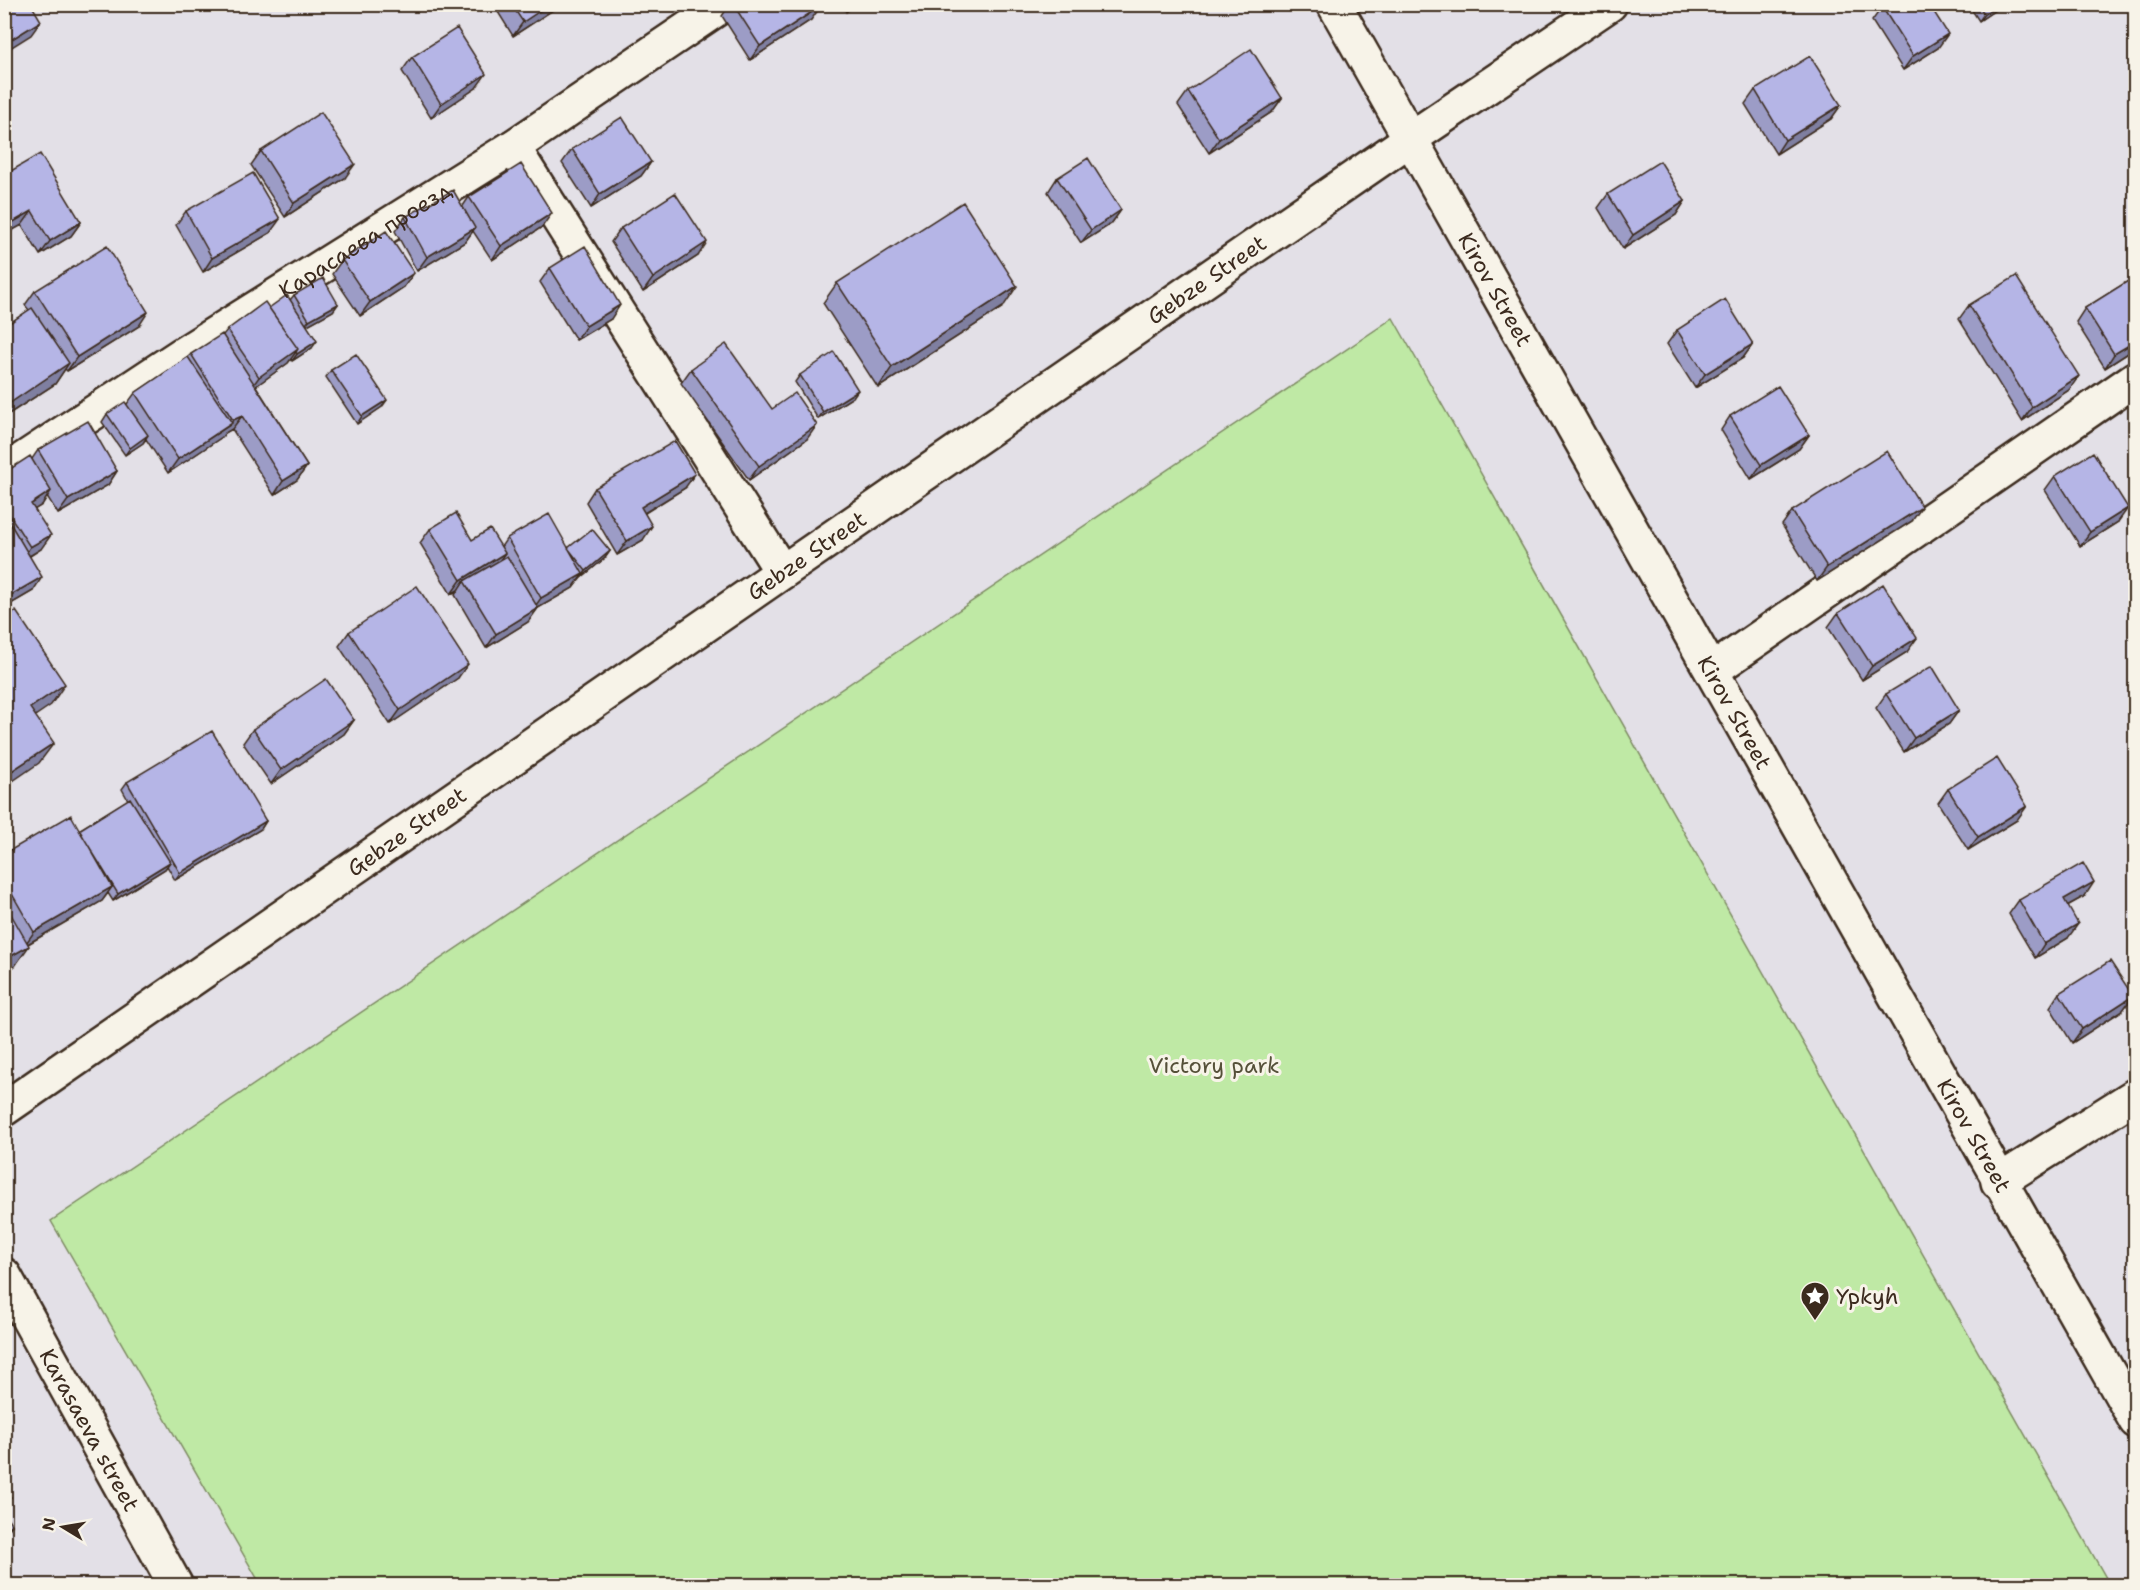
<svg xmlns="http://www.w3.org/2000/svg" width="2140" height="1590" viewBox="0 0 2140 1590" font-family="'Shantell Sans',sans-serif">
<style>
.green{fill:#bfe9a5;stroke:#7d8a62;stroke-width:1.5}
.lines{fill:none;stroke-linecap:round;stroke-linejoin:round}
.street-casing{stroke:#3b2a1e;stroke-width:38}
.secondary-casing{stroke:#3b2a1e;stroke-width:38}
.street{stroke:#f7f3e8;stroke-width:33}
.secondary{stroke:#f7f3e8;stroke-width:33}
.wall{fill:#9c9cc6;stroke:#3b2a1e;stroke-width:1.5}
.shaded-wall{fill:#7f7fa1;stroke:#3b2a1e;stroke-width:1.5}
.building{fill:#b5b5e6;stroke:#3b2a1e;stroke-width:1.5}
.labels{text-anchor:middle;dominant-baseline:central;stroke-width:6;stroke-linejoin:round;paint-order:stroke}
.street-label{font-size:22px;fill:#3b2a1e;stroke:#f7f3e8}
.park-label{font-size:22px;fill:#555039;stroke:#f7f3e8}
.poi-label{font-size:22px;fill:#3b2a1e;stroke:#f7f3e8;text-anchor:start}
</style>
<rect width="100%" height="100%" fill="#e3e0e7"/>
<filter id="ink" filterUnits="userSpaceOnUse"><feTurbulence type="fractalNoise" baseFrequency=".0167" numOctaves="2"/><feDisplacementMap in="SourceGraphic" scale="12" xChannelSelector="R" yChannelSelector="G"/><feConvolveMatrix kernelMatrix="1 2 1 2 8 2 1 2 1" color-interpolation-filters="sRGB"/></filter>
<g filter="url(#ink)">
<path class="green" d="M 1393,318 L 2110,1585 L 261,1585 L 51,1221 Z"/>
<g class="lines">
<g class="street-casing">
<g id="street">
<path id="s1" d="M 1334,4 L 2136,1421"/>
<path d="M 513,147 L 782,572"/>
<path id="s2" d="M 4,472 L 181,355 L 513,147 L 724,4"/>
<path d="M 1713,670 L 2136,378"/>
<path id="s3" d="M 4,1109 L 1410,139 L 1610,4"/>
<path d="M 1998,1182 L 2136,1095"/>
</g>
</g>
<g class="secondary-casing">
<g id="secondary">
<path id="s4" d="M 4,1275 L 176,1586"/>
</g>
</g>
<use href="#street" class="street"/>
<use href="#secondary" class="secondary"/>
</g>
<path class="wall" d="M 493,4 L 562,4 L 513,36 Z
M 730,4 L 820,4 L 811,20 L 750,60 L 722,16 Z
M 841,4 L 857,4 L 846,12 Z
M 1476,4 L 1488,4 L 1480,10 Z
M 1968,4 L 2004,4 L 1979,21 Z
M 1882,7 L 1938,48 L 1903,70 L 1872,21 Z
M 412,57 L 476,88 L 431,118 L 402,71 Z
M 1755,90 L 1841,105 L 1831,119 L 1776,154 L 1745,104 Z
M 1188,91 L 1282,98 L 1272,112 L 1209,153 L 1178,105 Z
M 572,149 L 651,162 L 641,176 L 591,208 L 562,163 Z
M 261,151 L 345,178 L 285,217 L 251,165 Z
M 4,175 L 81,222 L 71,236 L 40,255 L 22,225 L 4,235 Z
M 1057,178 L 1121,210 L 1111,224 L 1081,243 L 1048,192 Z
M 1608,194 L 1685,201 L 1676,215 L 1623,249 L 1598,208 Z
M 469,197 L 542,227 L 492,260 L 473,231 L 465,242 L 417,271 L 395,231 L 405,217 L 463,206 Z
M 186,211 L 270,233 L 203,272 L 176,225 Z
M 621,228 L 698,256 L 643,292 L 611,242 Z
M 342,260 L 404,287 L 360,316 L 332,274 Z
M 550,268 L 611,319 L 576,340 L 540,282 Z
M 2136,276 L 2136,348 L 2105,368 L 2076,322 L 2085,308 Z
M 837,283 L 1003,307 L 878,388 L 823,303 Z
M 35,291 L 139,326 L 67,371 L 65,369 L 55,384 L 4,417 L 4,327 L 29,310 L 25,305 Z
M 294,295 L 338,304 L 333,311 L 307,325 L 312,348 L 292,361 L 291,359 L 288,363 L 256,386 L 307,466 L 297,480 L 274,495 L 232,429 L 225,433 L 222,437 L 168,473 L 146,439 L 143,443 L 125,455 L 102,422 L 107,414 L 127,404 L 135,393 L 188,357 L 191,354 L 223,335 L 227,330 L 269,308 L 290,300 Z
M 1969,305 L 2069,390 L 2022,421 L 1959,319 Z
M 1677,330 L 1753,344 L 1743,358 L 1695,388 L 1667,344 Z
M 691,369 L 772,409 L 807,439 L 749,480 L 681,383 Z
M 331,370 L 382,407 L 357,424 L 326,377 Z
M 800,375 L 853,397 L 818,419 L 795,382 Z
M 1730,416 L 1809,435 L 1799,449 L 1751,479 L 1721,430 Z
M 2136,427 L 2136,442 L 2131,434 Z
M 38,450 L 117,471 L 108,485 L 58,514 L 47,496 L 42,505 L 35,509 L 41,549 L 30,556 L 33,591 L 4,608 L 4,473 L 32,459 Z
M 2055,476 L 2118,522 L 2080,546 L 2045,490 Z
M 595,488 L 685,488 L 645,513 L 643,540 L 617,555 L 586,502 Z
M 1792,511 L 1912,521 L 1817,581 L 1782,525 Z
M 430,529 L 501,547 L 507,538 L 568,548 L 610,551 L 605,558 L 581,578 L 573,588 L 538,608 L 528,622 L 486,648 L 455,595 L 458,590 L 451,594 L 420,543 Z
M 1838,613 L 1907,652 L 1862,680 L 1828,627 Z
M 349,632 L 458,678 L 390,724 L 339,646 Z
M 1886,694 L 1959,710 L 1949,724 L 1904,752 L 1876,708 Z
M 354,720 L 344,734 L 271,784 L 243,743 L 253,729 Z
M 127,782 L 266,821 L 261,829 L 175,880 L 167,866 L 165,869 L 113,901 L 108,893 L 102,901 L 28,944 L 15,966 L 4,972 L 4,854 L 79,830 L 128,800 L 122,789 Z
M 1948,789 L 2017,820 L 1968,850 L 1938,803 Z
M 2085,896 L 2067,906 L 2068,938 L 2035,958 L 2009,914 L 2019,900 Z
M 2059,993 L 2133,996 L 2123,1010 L 2072,1043 L 2050,1007 Z"/>
<path class="shaded-wall" d="M 550,4 L 562,4 L 513,36 L 523,22 Z
M 851,4 L 857,4 L 846,12 Z
M 1484,4 L 1488,4 L 1480,10 Z
M 1998,4 L 2004,4 L 1979,21 L 1984,14 Z
M 821,6 L 811,20 L 750,60 L 760,46 Z
M 41,21 L 31,35 L 4,52 L 4,44 Z
M 1948,34 L 1938,48 L 1903,70 L 1913,56 Z
M 486,74 L 476,88 L 431,118 L 441,104 Z
M 1282,98 L 1272,112 L 1209,153 L 1219,139 Z
M 1841,105 L 1831,119 L 1776,154 L 1785,140 Z
M 651,162 L 641,176 L 591,208 L 600,194 Z
M 355,164 L 345,178 L 285,217 L 294,203 Z
M 1685,201 L 1676,215 L 1623,249 L 1633,235 Z
M 1121,210 L 1111,224 L 1081,243 L 1091,230 Z
M 32,211 L 22,225 L 4,235 L 4,230 L 8,225 Z
M 552,213 L 542,227 L 492,260 L 501,246 Z
M 280,219 L 270,233 L 203,272 L 212,258 Z
M 81,222 L 71,236 L 40,255 L 50,241 Z
M 475,228 L 465,242 L 417,271 L 427,257 Z
M 707,242 L 698,256 L 643,292 L 653,278 Z
M 414,273 L 404,287 L 360,316 L 370,302 Z
M 1017,286 L 1003,307 L 878,388 L 892,367 Z
M 338,304 L 333,311 L 304,327 L 309,320 Z
M 620,305 L 611,319 L 576,340 L 586,326 Z
M 148,312 L 139,326 L 67,371 L 77,357 Z
M 317,341 L 312,348 L 292,361 L 297,354 Z
M 2136,341 L 2136,348 L 2105,368 L 2114,354 Z
M 1753,344 L 1743,358 L 1695,388 L 1705,374 Z
M 298,349 L 288,363 L 249,391 L 259,377 Z
M 69,363 L 55,384 L 4,417 L 4,407 Z
M 2079,376 L 2069,390 L 2022,421 L 2032,407 Z
M 858,390 L 853,397 L 818,419 L 823,412 Z
M 387,400 L 382,407 L 357,424 L 362,416 Z
M 242,416 L 232,429 L 225,433 L 222,437 L 168,473 L 178,459 L 230,425 L 233,420 Z
M 817,425 L 807,439 L 749,480 L 759,466 Z
M 148,435 L 143,443 L 125,455 L 130,448 Z
M 1809,435 L 1799,449 L 1751,479 L 1761,465 Z
M 307,466 L 297,480 L 274,495 L 283,481 Z
M 117,471 L 108,485 L 58,514 L 68,500 Z
M 695,474 L 685,488 L 631,521 L 641,507 Z
M 51,491 L 42,505 L 21,518 L 31,504 Z
M 1922,507 L 1912,521 L 1817,581 L 1827,567 Z
M 2128,508 L 2118,522 L 2080,546 L 2090,532 Z
M 652,526 L 643,540 L 617,555 L 627,541 Z
M 51,535 L 41,549 L 21,561 L 30,547 Z
M 610,551 L 605,558 L 581,578 L 586,571 Z
M 505,553 L 495,567 L 464,581 L 458,590 L 451,594 L 461,580 Z
M 583,574 L 573,588 L 531,612 L 541,598 Z
M 42,577 L 33,591 L 4,608 L 4,599 Z
M 538,608 L 528,622 L 486,648 L 496,634 Z
M 1917,638 L 1907,652 L 1862,680 L 1872,666 Z
M 468,664 L 458,678 L 390,724 L 400,710 Z
M 65,684 L 51,705 L 16,729 L 30,708 Z
M 1959,710 L 1949,724 L 1904,752 L 1914,738 Z
M 354,720 L 344,734 L 271,784 L 281,770 Z
M 54,743 L 39,763 L 4,787 L 4,776 Z
M 2027,806 L 2017,820 L 1968,850 L 1978,837 Z
M 266,821 L 261,829 L 175,880 L 180,873 Z
M 170,862 L 165,869 L 113,901 L 118,894 Z
M 2094,882 L 2085,896 L 2054,913 L 2064,899 Z
M 112,887 L 102,901 L 24,946 L 34,932 Z
M 2078,924 L 2068,938 L 2035,958 L 2044,944 Z
M 29,946 L 15,966 L 4,972 L 4,960 Z
M 2133,996 L 2123,1010 L 2072,1043 L 2082,1029 Z
M 11,1498 L 4,1507 L 4,1501 Z
M 12,1525 L 4,1536 L 4,1530 Z"/>
<path class="building" d="M 4,4 L 31,4 L 41,21 L 4,44 Z
M 511,4 L 550,4 L 523,22 Z
M 733,4 L 820,4 L 821,6 L 760,46 Z
M 1885,4 L 1929,4 L 1948,34 L 1913,56 L 1882,7 Z
M 1978,4 L 1998,4 L 1984,14 Z
M 457,28 L 486,74 L 441,104 L 412,57 Z
M 1251,49 L 1282,98 L 1219,139 L 1188,91 Z
M 1810,56 L 1841,105 L 1785,140 L 1755,90 Z
M 321,112 L 355,164 L 294,203 L 261,151 Z
M 622,117 L 651,162 L 600,194 L 572,149 Z
M 40,154 L 81,222 L 50,241 L 32,211 L 8,225 L 4,220 L 4,175 Z
M 1088,158 L 1121,210 L 1091,230 L 1057,178 Z
M 1660,161 L 1685,201 L 1633,235 L 1608,194 Z
M 521,164 L 552,213 L 501,246 L 469,197 Z
M 253,173 L 280,219 L 212,258 L 186,211 Z
M 453,190 L 475,228 L 427,257 L 405,217 Z
M 675,193 L 707,242 L 653,278 L 621,228 Z
M 963,202 L 1017,286 L 892,367 L 837,283 Z
M 386,231 L 414,273 L 370,302 L 342,260 Z
M 107,246 L 148,312 L 77,357 L 35,291 Z
M 585,246 L 620,305 L 586,326 L 550,268 Z
M 2016,276 L 2079,376 L 2032,407 L 1969,305 Z
M 2136,276 L 2136,341 L 2114,354 L 2085,308 Z
M 323,278 L 338,304 L 309,320 L 294,295 Z
M 287,295 L 317,341 L 297,354 L 296,352 L 298,349 L 269,308 Z
M 1725,299 L 1753,344 L 1705,374 L 1677,330 Z
M 265,302 L 298,349 L 259,377 L 227,330 Z
M 32,308 L 69,363 L 4,407 L 4,327 Z
M 222,334 L 307,466 L 283,481 L 242,416 L 233,420 L 191,354 Z
M 726,344 L 772,409 L 795,393 L 817,425 L 759,466 L 691,369 Z
M 834,352 L 858,390 L 823,412 L 800,375 Z
M 356,354 L 387,400 L 362,416 L 331,370 Z
M 188,357 L 232,423 L 178,459 L 135,393 Z
M 1778,386 L 1809,435 L 1761,465 L 1730,416 Z
M 125,402 L 148,435 L 130,448 L 107,414 Z
M 88,421 L 117,471 L 68,500 L 38,450 Z
M 675,441 L 695,474 L 641,507 L 652,526 L 627,541 L 595,488 Z
M 1887,451 L 1922,507 L 1827,567 L 1792,511 Z
M 2093,452 L 2128,508 L 2090,532 L 2055,476 Z
M 30,456 L 51,491 L 31,504 L 51,535 L 30,547 L 4,506 L 4,473 Z
M 4,513 L 42,577 L 4,599 Z
M 456,513 L 472,540 L 490,529 L 505,553 L 461,580 L 430,529 Z
M 549,514 L 583,574 L 541,598 L 507,538 Z
M 592,529 L 610,551 L 586,571 L 568,548 Z
M 507,556 L 538,608 L 496,634 L 464,581 Z
M 1883,584 L 1917,638 L 1872,666 L 1838,613 Z
M 417,586 L 468,664 L 400,710 L 349,632 Z
M 16,611 L 65,684 L 30,708 L 54,743 L 4,776 L 4,618 Z
M 1932,666 L 1959,710 L 1914,738 L 1886,694 Z
M 326,679 L 354,720 L 281,770 L 253,729 Z
M 212,731 L 266,821 L 180,873 L 127,782 Z
M 1997,758 L 2027,806 L 1978,837 L 1948,789 Z
M 130,798 L 170,862 L 118,894 L 79,830 Z
M 71,815 L 112,887 L 34,932 L 4,880 L 4,854 Z
M 2083,863 L 2094,882 L 2064,899 L 2078,924 L 2044,944 L 2019,900 Z
M 4,902 L 29,946 L 4,960 Z
M 2110,961 L 2133,996 L 2082,1029 L 2059,993 Z
M 4,1486 L 11,1498 L 4,1501 Z
M 4,1512 L 12,1525 L 4,1530 Z"/>
</g>
<defs>
<g id="sight-pin" transform="scale(1.5)"><path d="M0 17L-7.5 6A9.5 9.5 0 1 1 7.5 6Z" fill="#3b2a1e" stroke="#f7f3e8"/><path d="M0-6L1.8-2.2L6-1.7L2.9 1.2L3.7 5.4L0 3.3L-3.7 5.4L-2.9 1.2L-6-1.7L-1.8-2.2Z" fill="#fff"/></g>
</defs>
<g fill-rule="evenodd">
<use href="#sight-pin" x="1815" y="1296"/>
</g>
<g class="labels">
<g class="street-label">
<text stroke="none"><textPath href="#s2" startOffset="429">Карасаева проезд</textPath></text>
<text stroke="none"><textPath href="#s3" startOffset="1461">Gebze Street</textPath></text>
<text stroke="none"><textPath href="#s1" startOffset="328">Kirov Street</textPath></text>
<text stroke="none"><textPath href="#s3" startOffset="975">Gebze Street</textPath></text>
<text stroke="none"><textPath href="#s1" startOffset="814">Kirov Street</textPath></text>
<text stroke="none"><textPath href="#s3" startOffset="489">Gebze Street</textPath></text>
<text stroke="none"><textPath href="#s1" startOffset="1300">Kirov Street</textPath></text>
<text stroke="none"><textPath href="#s4" startOffset="177">Karasaeva street</textPath></text>
</g>
<g class="park-label">
<text x="1214" y="1065">Victory park</text>
</g>
<g class="poi-label">
<text x="1836" y="1296">Ypkyh</text>
</g>
</g>
<rect width="2140" height="1590" fill="none" stroke="#f7f3e8" stroke-width="24"/>
<rect x="12" y="12" width="2116" height="1566" fill="none" stroke="#3b2a1e" stroke-width="2" filter="url(#ink)"/>
<g transform="translate(63 1527) rotate(281)" stroke="#f7f3e8" stroke-width="4.5" paint-order="stroke">
<path d="M0-4.5L10 22L0 15L-10 22Z" fill="#3b2a1e"/>
<text y="-9" font-size="16" font-weight="bold" text-anchor="middle" fill="#3b2a1e">N</text>
</g>
</svg>
